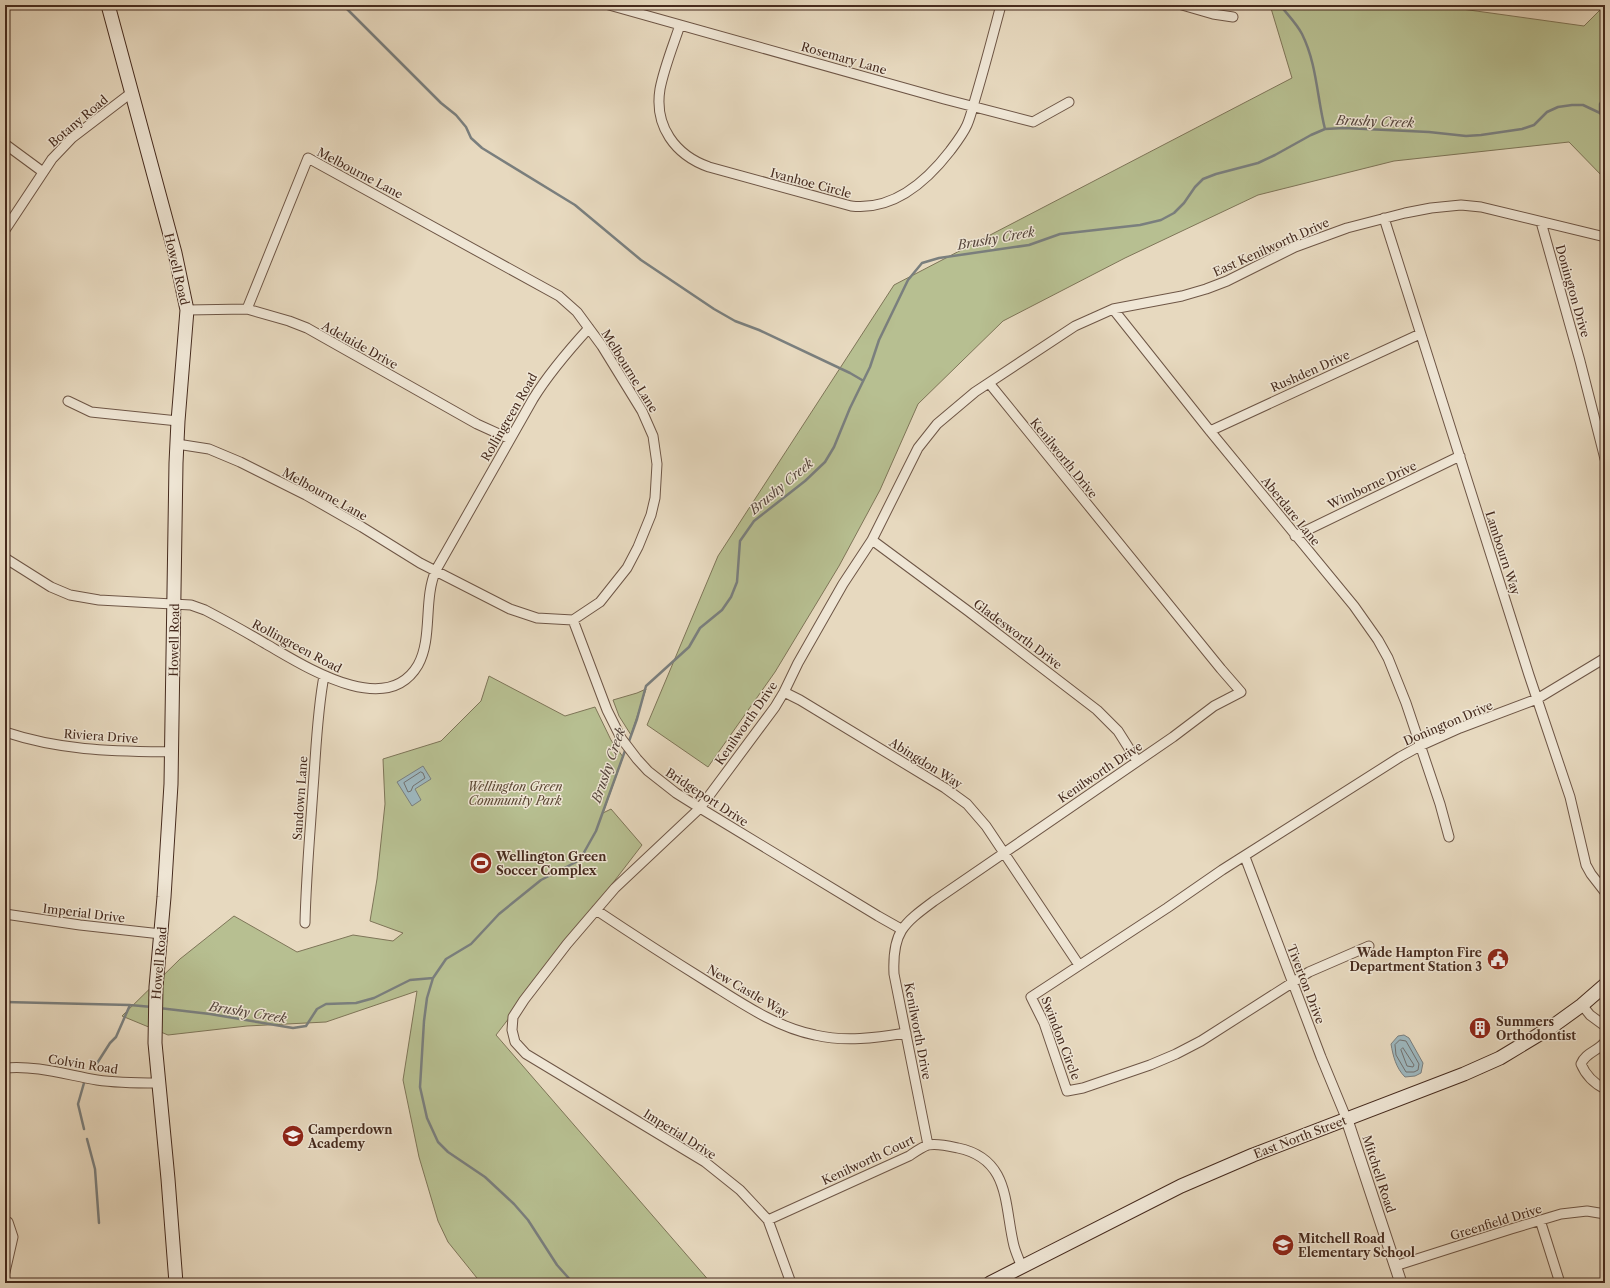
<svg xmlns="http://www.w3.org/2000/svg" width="1610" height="1288" viewBox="0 0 1610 1288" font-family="'Libre Caslon Text',serif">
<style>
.green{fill:#b7bf91;stroke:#7e7558}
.water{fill:#9db7be;stroke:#7a7f7e}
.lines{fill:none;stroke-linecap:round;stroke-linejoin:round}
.shore{stroke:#72716e;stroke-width:1}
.stream{stroke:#7a7f7e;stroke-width:2.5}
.minor-casing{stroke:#6e5646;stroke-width:11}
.tertiary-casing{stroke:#6e5646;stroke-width:13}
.secondary-casing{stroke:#462b1e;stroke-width:15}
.minor{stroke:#efe6d5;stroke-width:9}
.tertiary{stroke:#efe6d5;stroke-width:11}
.secondary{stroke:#efe6d5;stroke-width:13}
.labels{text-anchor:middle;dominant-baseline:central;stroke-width:3;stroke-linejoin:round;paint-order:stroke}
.street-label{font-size:12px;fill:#462b1e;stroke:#efe6d5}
.park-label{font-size:12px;font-style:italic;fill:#5d4935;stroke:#efe6d5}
.poi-label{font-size:12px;font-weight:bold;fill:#462b1e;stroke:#efe6d5;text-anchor:start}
.water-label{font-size:13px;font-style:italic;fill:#57473e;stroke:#efe6d5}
</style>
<rect width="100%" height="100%" fill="#e7d9bf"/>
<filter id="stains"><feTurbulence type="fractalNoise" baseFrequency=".005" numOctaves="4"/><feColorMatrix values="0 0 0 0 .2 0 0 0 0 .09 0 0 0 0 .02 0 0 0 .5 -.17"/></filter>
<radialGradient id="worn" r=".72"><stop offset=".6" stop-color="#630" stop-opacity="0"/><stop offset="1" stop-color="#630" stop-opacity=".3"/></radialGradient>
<path class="green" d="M 1270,5 L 1433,5 L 1584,26 L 1605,5 L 1605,179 L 1569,142 L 1394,161 L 1258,195 L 1125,258 L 1003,321 L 918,404 L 880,490 L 839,566 L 775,672 L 708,767 L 647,725 L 718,556 L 894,285 L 1292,78 Z
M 489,676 L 565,716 L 595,707 L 611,740 L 623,757 L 603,813 L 611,809 L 642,845 L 496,1035 L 711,1283 L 481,1283 L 448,1242 L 438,1221 L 419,1157 L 403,1080 L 417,991 L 326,1022 L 247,1026 L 168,1035 L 122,1016 L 180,959 L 234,916 L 297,952 L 353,935 L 393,941 L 403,933 L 370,921 L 377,879 L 385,804 L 383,759 L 441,741 L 481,701 Z
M 646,689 L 631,735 L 619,716 L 613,700 L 637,693 Z"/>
<path class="water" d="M 423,766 L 431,779 L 415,789 L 421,800 L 412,806 L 397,782 Z
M 1404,1035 L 1409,1038 L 1423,1063 L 1421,1073 L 1415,1076 L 1405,1077 C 1396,1068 1393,1056 1391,1044 L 1398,1036 Z"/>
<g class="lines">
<path class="shore" d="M 421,772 L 423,773 L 425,778 L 413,786 L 411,791 L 408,792 L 404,783 Z
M 1400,1040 L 1406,1041 L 1419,1064 L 1418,1070 L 1414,1072 L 1406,1072 L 1396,1055 L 1395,1045 Z
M 1403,1048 L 1414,1065 L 1413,1067 L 1407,1066 L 1401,1050 Z"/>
<path class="stream" d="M 343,5 L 441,103 L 456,115 L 466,127 L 471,138 L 482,148 L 575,205 L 641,260 L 714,309 L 735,321 L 759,330 L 850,373 L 862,380
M 1280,5 C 1287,14 1297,24 1302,34 C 1317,64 1317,98 1325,129
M 1600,113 L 1600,104 L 1605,95
M 628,744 L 637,719 L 646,686 L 689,647 L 700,628 L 722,610 L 731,597 L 737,582 L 740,541 L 754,521 L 805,481 L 825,462 L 834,447 L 850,408 L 870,367 L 879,340 L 908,280 L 922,263 L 939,258 L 1029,245 L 1060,234 L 1140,225 L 1161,220 L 1174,213 L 1184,203 L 1195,187 L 1203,179 L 1216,174 L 1258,163 L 1275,155 L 1311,135 L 1325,129 L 1344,128 L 1429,132 L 1466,136 L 1481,135 L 1522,129 L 1534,125 L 1547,112 L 1558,107 L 1572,105 L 1583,105 L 1600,113 L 1605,120
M 5,1002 L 130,1005 L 152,1007
M 159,1008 L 210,1014 L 293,1028 L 306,1026 L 317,1009 L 326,1004 L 356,1003 L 374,998 L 410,980 L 433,978
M 94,1068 L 110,1043 L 116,1037 L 130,1005
M 84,1083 L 78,1104 L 84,1129
M 87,1139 L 95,1169 L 99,1223
M 573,1283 L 557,1265 L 528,1220 L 514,1204 L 485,1177 L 448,1152 L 438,1142 L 427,1118 L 420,1087 L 424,1021 L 427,998 L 433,978 L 446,959 L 471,944 L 499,914 L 541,880 L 576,862 L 582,856 L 596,831 L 626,748"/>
<g class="minor-casing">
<path id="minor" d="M 609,5 L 944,99 L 1033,122 L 1069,102
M 1182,5 L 1213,14 L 1233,17
M 680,25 C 673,46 664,68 660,89 C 654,126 675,155 709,167 L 851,206 C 893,211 926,182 950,151 C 956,143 963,134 967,125 C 971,116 973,106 976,96 C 985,66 993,35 1001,5
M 5,144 L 43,172
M 1384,218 L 1529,675 L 1570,797 L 1586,865 L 1591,874 L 1605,892
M 1541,222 L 1580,361 L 1605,459
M 5,230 L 52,159 L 72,138 L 131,93
M 1113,309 L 1210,431 L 1354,606 L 1378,640 L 1388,658 L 1406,703 L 1440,804 L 1449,837
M 187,310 L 247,309 L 289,321 L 307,328 L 477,424 L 510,439
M 68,401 L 91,412 L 178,421
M 1210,431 L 1420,334
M 177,444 L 209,449 L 240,462 L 306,495 L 362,527 L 420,563 L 510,609 L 537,618 L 573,620 L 600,602 L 627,568 L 638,547 L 651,515 L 655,498 L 657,464 L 653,436 L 642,411 L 602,346 L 577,312 L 559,296 L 308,158 L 247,309
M 1295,536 L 1460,456
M 872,540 L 968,611 L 1097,710 L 1118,731 L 1137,761
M 5,558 L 51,587 L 70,595 L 99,600 L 191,605 L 205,610 C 226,621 246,632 266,644 C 303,665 386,720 418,665 C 433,638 423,599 436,570 L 533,399 C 549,373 568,351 589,328
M 573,620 L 607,710 L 621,738 L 637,759 L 648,771 L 676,793 L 700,808 L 878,916 L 901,929
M 784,692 L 800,700 L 945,788 L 967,804 L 986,826 L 1079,965
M 5,732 C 62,751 113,751 172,752
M 1245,857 L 1321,1057 L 1347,1120
M 596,910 C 632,934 669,958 706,981 C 740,1002 775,1027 815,1035 C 845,1042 875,1038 906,1033
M 5,914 L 80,925 L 161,934
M 305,923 C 306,878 310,833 313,789 C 316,751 317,713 324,676
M 1369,946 L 1309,972 L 1201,1041 L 1176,1054 L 1150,1065 L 1083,1088 L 1067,1091 L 1044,1023 L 1031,997 L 1167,908 L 1222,870 L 1400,757 L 1420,746 L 1460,728 L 1537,699 L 1605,658
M 1582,1005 L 1590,1015 L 1605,1026
M 1605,1042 C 1598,1051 1585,1053 1581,1064 C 1586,1076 1593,1083 1605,1089
M 5,1068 C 36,1065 67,1075 97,1080 C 117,1083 138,1083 158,1083
M 928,1145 L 894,974 C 892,932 903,924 934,901 L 1173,737 L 1214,706 L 1241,692 L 1221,669 L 989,383
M 768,1220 L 909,1156 C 915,1152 922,1147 928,1145 C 937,1143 949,1146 958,1148 C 1011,1159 1004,1206 1014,1246 C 1016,1253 1019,1260 1022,1267
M 1540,1220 L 1560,1283
M 5,1221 L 8,1222 L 13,1237 L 5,1272
M 1395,1266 L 1511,1229 L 1561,1214 L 1587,1211 L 1605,1214
M 791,1283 L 768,1220 L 740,1190 L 705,1162 L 526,1054 L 515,1042 L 512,1030 L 513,1017 L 524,1000 L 567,944 L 615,888 L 700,808 L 775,707 L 784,692 L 798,663 L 843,584 L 872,540 L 918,448 L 937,424 L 975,392 L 1075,326 L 1113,309 L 1182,296 L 1206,289 L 1227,281 L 1295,247 L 1347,228 L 1405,213 L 1431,208 L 1461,205 L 1481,207 L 1605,237"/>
</g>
<g class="tertiary-casing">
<path id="tertiary" d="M 1347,1120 L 1401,1283"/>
</g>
<g class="secondary-casing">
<path id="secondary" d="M 108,5 L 175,253 L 187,310 L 178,421 L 176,463 L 171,784 L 164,897 L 156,987 L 155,1043 L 168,1179 L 176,1283
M 990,1283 L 1181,1186 L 1253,1155 L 1464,1074 L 1500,1058 L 1553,1026 L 1582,1005 L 1605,985"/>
</g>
<use href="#minor" class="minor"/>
<use href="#tertiary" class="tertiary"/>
<use href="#secondary" class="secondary"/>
</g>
<defs>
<g id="stadium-disc" transform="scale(1.15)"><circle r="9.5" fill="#8f2418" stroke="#efe6d5"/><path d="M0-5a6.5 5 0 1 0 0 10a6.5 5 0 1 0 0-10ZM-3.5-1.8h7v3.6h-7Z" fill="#fff"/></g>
<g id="civic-disc" transform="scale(1.15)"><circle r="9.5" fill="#8f2418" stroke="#efe6d5"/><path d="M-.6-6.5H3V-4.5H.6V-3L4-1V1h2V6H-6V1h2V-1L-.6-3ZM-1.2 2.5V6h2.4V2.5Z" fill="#fff"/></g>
<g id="building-disc" transform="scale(1.15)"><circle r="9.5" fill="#8f2418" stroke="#efe6d5"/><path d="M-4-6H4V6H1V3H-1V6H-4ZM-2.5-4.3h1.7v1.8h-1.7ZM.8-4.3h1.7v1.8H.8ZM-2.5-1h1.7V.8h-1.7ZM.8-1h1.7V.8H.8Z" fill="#fff"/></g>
<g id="school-disc" transform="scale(1.15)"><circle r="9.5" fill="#8f2418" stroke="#efe6d5"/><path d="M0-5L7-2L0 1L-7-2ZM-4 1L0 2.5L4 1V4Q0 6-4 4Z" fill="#fff"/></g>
</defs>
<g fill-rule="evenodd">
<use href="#stadium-disc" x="481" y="863"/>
<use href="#civic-disc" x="1498" y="959"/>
<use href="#building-disc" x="1480" y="1028"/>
<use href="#school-disc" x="293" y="1136"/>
<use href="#school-disc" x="1283" y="1245"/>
</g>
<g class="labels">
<g class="street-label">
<text transform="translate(844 58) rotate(16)">Rosemary Lane</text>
<text transform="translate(78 121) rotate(-40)">Botany Road</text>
<text transform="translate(360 173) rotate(28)">Melbourne Lane</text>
<text transform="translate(811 183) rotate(15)">Ivanhoe Circle</text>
<text transform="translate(1271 247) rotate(-24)">East Kenilworth Drive</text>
<text transform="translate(177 269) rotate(77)">Howell Road</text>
<text transform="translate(1573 291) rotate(74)">Donington Drive</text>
<text transform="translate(360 345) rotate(29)">Adelaide Drive</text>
<text transform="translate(630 371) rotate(58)">Melbourne Lane</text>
<text transform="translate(1310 371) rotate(-24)">Rushden Drive</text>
<text transform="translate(509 417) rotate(-60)">Rollingreen Road</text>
<text transform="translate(1064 458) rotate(51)">Kenilworth Drive</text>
<text transform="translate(1372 485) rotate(-25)">Wimborne Drive</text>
<text transform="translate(325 494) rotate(29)">Melbourne Lane</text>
<text transform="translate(1291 511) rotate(51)">Aberdare Lane</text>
<text transform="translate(1503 553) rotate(72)">Lambourn Way</text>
<text transform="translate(1018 634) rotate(37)">Gladesworth Drive</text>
<text transform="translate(174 640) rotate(-89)">Howell Road</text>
<text transform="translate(297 646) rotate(28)">Rollingreen Road</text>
<text transform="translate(746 723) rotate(-55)">Kenilworth Drive</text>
<text transform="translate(1448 723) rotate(-23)">Donington Drive</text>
<text transform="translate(101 736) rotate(4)">Riviera Drive</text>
<text transform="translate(926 763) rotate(32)">Abingdon Way</text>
<text transform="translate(1100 772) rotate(-34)">Kenilworth Drive</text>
<text transform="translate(707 797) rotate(33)">Bridgeport Drive</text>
<text transform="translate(300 798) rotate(-86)">Sandown Lane</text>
<text transform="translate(84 913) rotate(7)">Imperial Drive</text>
<text transform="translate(159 963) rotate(-85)">Howell Road</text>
<text transform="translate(1306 984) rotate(69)">Tiverton Drive</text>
<text transform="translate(748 991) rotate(30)">New Castle Way</text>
<text transform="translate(918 1031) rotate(79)">Kenilworth Drive</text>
<text transform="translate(1061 1038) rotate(69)">Swindon Circle</text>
<text transform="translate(83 1064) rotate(9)">Colvin Road</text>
<text transform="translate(680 1134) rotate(32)">Imperial Drive</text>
<text transform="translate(1300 1137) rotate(-21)">East North Street</text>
<text transform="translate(868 1160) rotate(-25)">Kenilworth Court</text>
<text transform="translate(1379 1174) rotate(72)">Mitchell Road</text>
<text transform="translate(1496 1222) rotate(-17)">Greenfield Drive</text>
</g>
<g class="park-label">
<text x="515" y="786">Wellington Green<tspan x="515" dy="14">Community Park</tspan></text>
</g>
<g class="poi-label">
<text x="496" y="856">Wellington Green<tspan x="496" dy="14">Soccer Complex</tspan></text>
<text x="1482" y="952" text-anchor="end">Wade Hampton Fire<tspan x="1482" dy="14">Department Station 3</tspan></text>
<text x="1496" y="1021">Summers<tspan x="1496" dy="14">Orthodontist</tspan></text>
<text x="308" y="1129">Camperdown<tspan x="308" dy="14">Academy</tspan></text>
<text x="1298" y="1238">Mitchell Road<tspan x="1298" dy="14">Elementary School</tspan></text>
</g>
<g class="water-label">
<text transform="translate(1375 121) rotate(2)">Brushy Creek</text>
<text transform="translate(996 238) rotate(-10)">Brushy Creek</text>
<text transform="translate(781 486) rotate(-40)">Brushy Creek</text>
<text transform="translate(608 765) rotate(-71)">Brushy Creek</text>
<text transform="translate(248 1012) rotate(9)">Brushy Creek</text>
</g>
</g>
<rect width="1610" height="1288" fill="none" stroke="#e7d9bf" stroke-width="20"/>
<rect x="6" y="6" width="1598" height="1276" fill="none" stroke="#462b1e" stroke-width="2"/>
<rect x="10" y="10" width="1590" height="1268" fill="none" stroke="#462b1e"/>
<rect width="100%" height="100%" filter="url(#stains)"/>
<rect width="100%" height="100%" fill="url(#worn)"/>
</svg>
